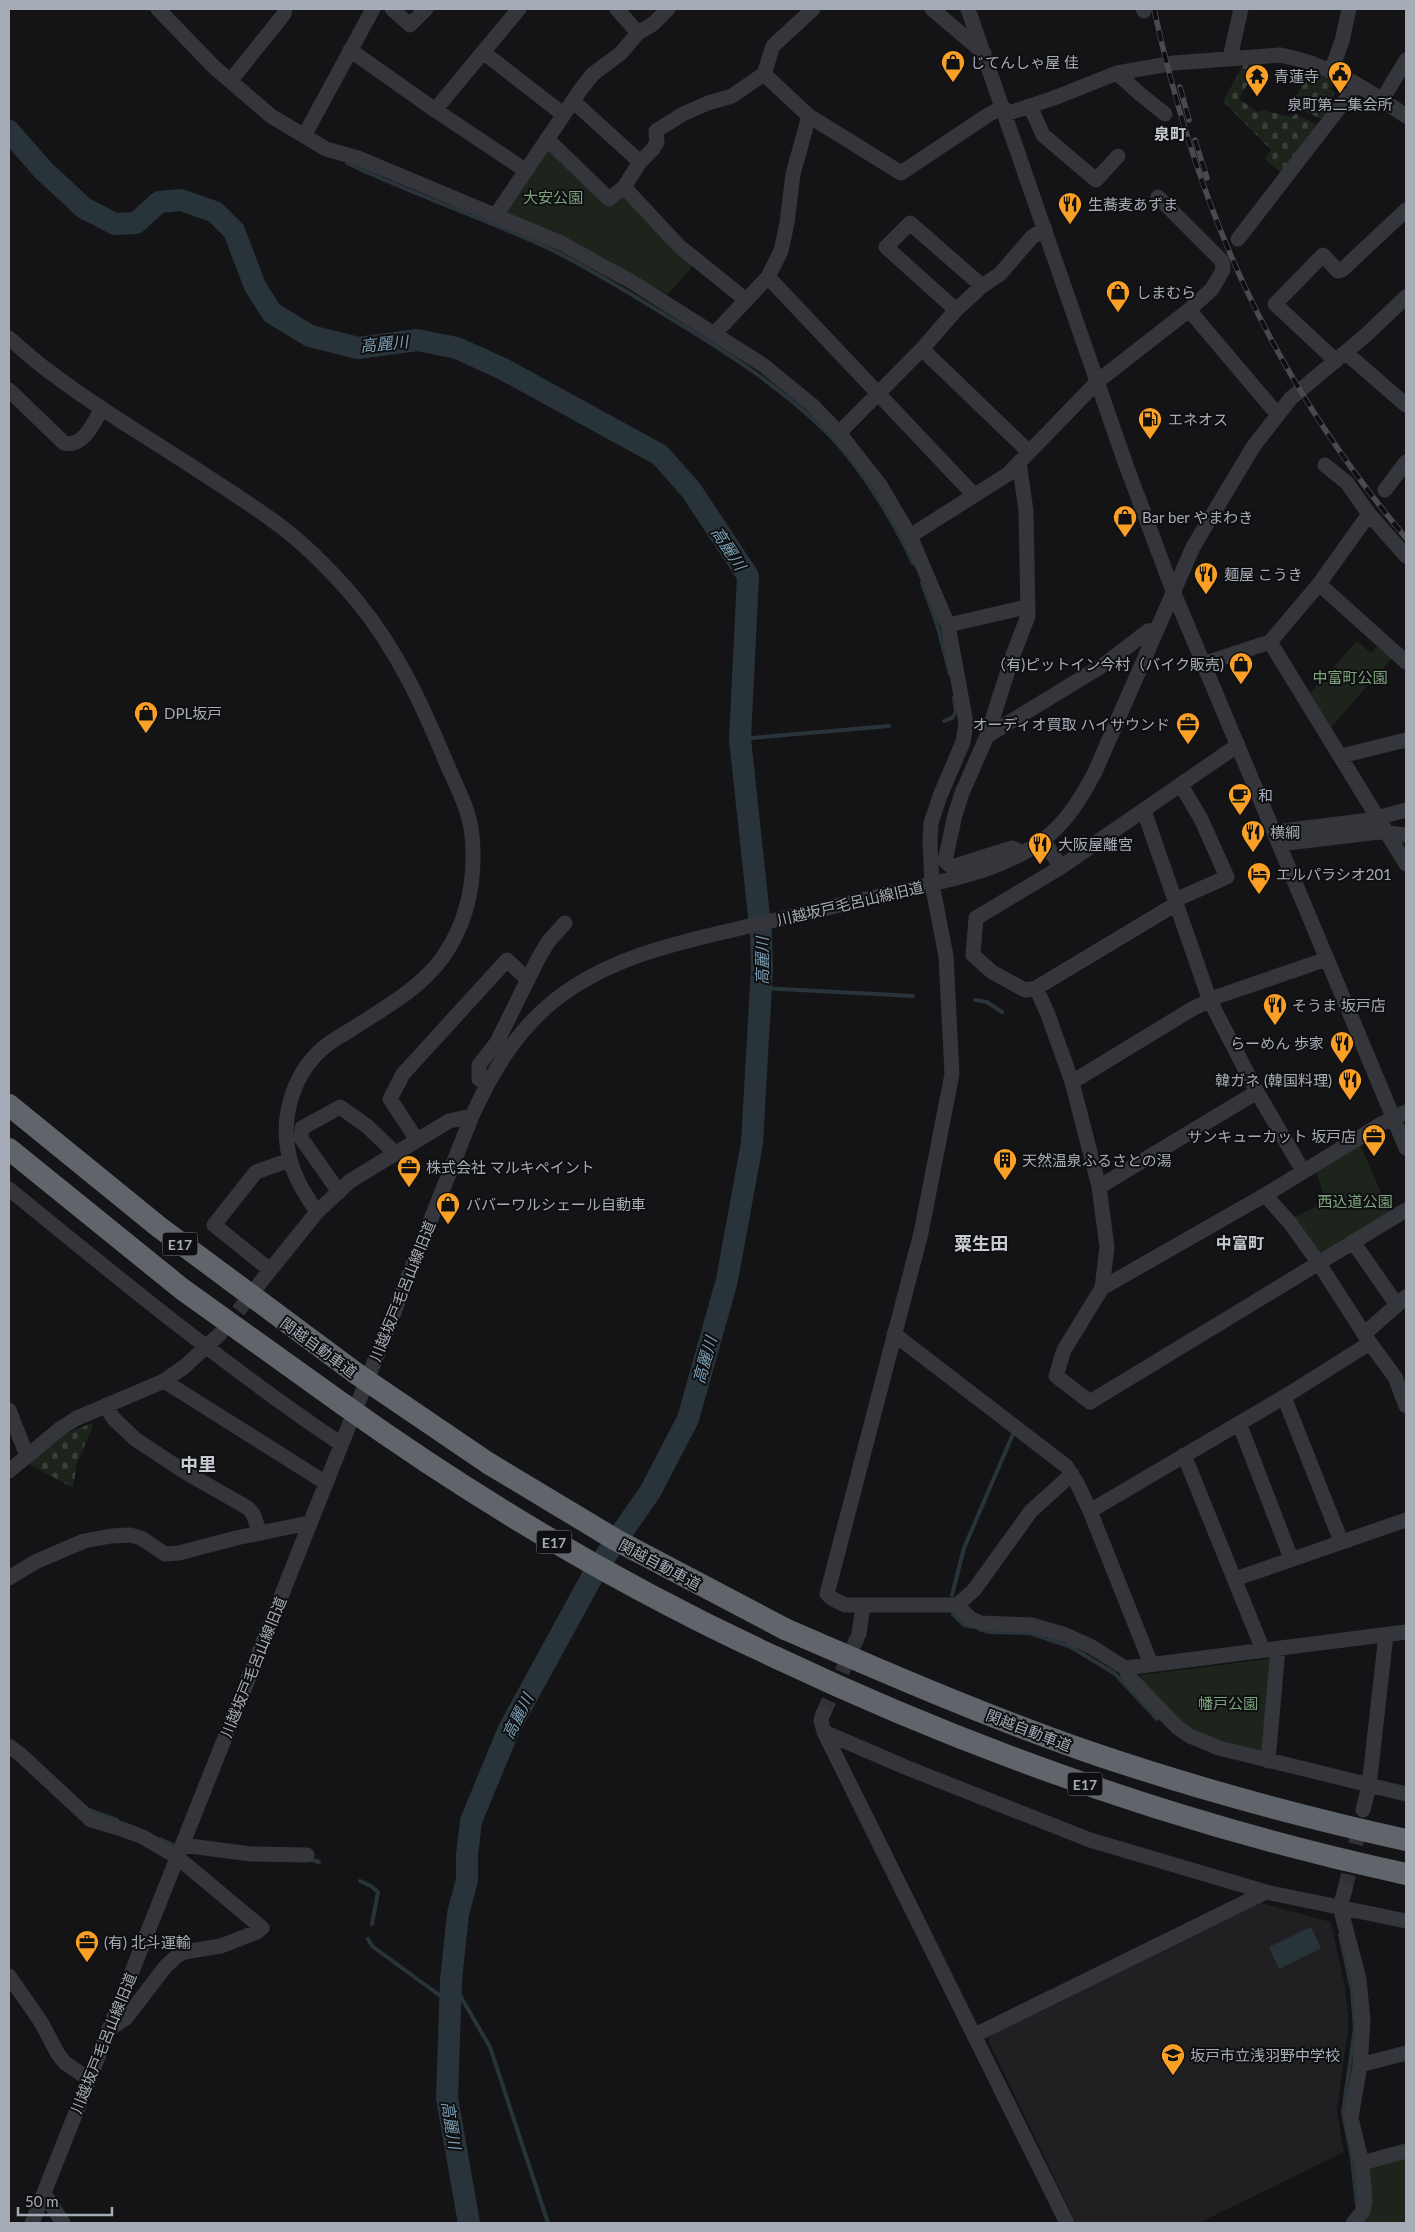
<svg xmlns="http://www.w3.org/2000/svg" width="1415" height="2232" viewBox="0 0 1415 2232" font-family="Lato,'Noto Sans JP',sans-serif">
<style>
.built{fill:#202023}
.cemetery{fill:url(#cemetery-stones)}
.green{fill:#1c241c}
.water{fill:#29343a}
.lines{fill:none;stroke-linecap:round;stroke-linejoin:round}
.stream{stroke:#29343a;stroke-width:4}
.river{stroke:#29343a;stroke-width:22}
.minor-tunnel{stroke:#313236;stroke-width:15;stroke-dasharray:15 8;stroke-linecap:butt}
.minor{stroke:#35363b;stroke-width:15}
.highway{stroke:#60656c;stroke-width:22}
.rail-casing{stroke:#484a50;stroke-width:5.5}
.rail{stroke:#0f0f11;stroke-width:4;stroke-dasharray:11;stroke-linecap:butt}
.highway-bridge{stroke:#60656c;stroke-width:22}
.labels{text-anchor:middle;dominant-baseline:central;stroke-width:4;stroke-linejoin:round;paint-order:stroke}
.shield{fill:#0f0f11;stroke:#787d85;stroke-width:1}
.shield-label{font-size:14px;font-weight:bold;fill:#a5acb7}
.poi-label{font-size:15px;fill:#a5acb7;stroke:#0f0f11;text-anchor:start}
.park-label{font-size:15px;fill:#7ca37b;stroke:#0f0f11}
.street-label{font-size:15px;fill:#a5acb7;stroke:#0f0f11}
.neighbourhood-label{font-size:16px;font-weight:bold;fill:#c6cad2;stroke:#0f0f11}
.water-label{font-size:16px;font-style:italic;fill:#7a9eb4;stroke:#0f0f11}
.quarter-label{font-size:18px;font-weight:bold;fill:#c6cad2;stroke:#0f0f11}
</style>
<defs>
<pattern id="cemetery-stones" width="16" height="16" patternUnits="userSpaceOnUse" patternTransform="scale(1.25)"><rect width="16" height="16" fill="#1c241c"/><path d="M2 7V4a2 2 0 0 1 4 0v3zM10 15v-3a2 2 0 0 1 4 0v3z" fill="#3a413b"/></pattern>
</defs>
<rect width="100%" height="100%" fill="#141416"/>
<path class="built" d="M 1261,1903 L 1331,1922 L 1345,1987 L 1348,2014 L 1348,2028 L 1337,2111 L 1344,2152 L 1199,2223 L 1076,2223 L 988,2040 L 990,2035 Z"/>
<path class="cemetery" d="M 1264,61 L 1261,65 L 1265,67 L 1256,82 L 1250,79 L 1239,99 L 1259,113 L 1262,110 L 1291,117 L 1296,114 L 1319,126 L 1283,175 L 1265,159 L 1271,150 L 1223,101 L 1245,62 Z
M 1311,68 L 1336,79 L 1330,89 L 1335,92 L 1332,97 L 1340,102 L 1323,120 L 1292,105 Z
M 90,1424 L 93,1425 L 92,1428 L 77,1463 L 73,1488 L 29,1464 L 65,1434 Z"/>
<path class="green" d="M 551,147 L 608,204 L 623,193 L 695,264 L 667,295 L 603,257 L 509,213 L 505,209 Z
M 1357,641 L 1371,653 L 1378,645 L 1392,658 L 1331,727 L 1310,693 Z
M 1360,1144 L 1390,1213 L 1323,1253 L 1317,1252 L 1294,1217 L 1326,1202 L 1316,1171 Z
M 1268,1659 L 1271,1660 L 1264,1750 L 1261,1752 C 1232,1744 1201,1737 1176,1718 C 1162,1707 1149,1693 1137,1681 L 1140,1675 Z
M 1406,2157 L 1406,2223 L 1360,2223 L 1367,2171 L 1370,2166 Z"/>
<path class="water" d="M 1311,1927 L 1321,1948 L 1279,1969 L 1269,1947 Z"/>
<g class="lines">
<path class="stream" d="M 347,163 C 412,194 480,217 546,247 C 588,267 627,292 667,316 C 721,349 774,382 820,426 C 855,458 893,519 913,563
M 922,583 L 937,624 L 950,674
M 944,721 L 952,718 L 956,712 L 954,698
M 740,739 L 889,726
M 761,988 L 913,996
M 975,1000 L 987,1002 L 1002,1012
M 952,1595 L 964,1548 L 1013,1434
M 953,1614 L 964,1625 L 973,1627
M 979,1629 L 989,1632 L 1030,1633 L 1071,1647 L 1114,1673 L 1157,1719
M 89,1810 L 117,1820
M 160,1839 L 177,1847
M 309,1859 L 319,1862
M 360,1881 L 371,1886 L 378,1892 L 372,1924
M 1340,1935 L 1352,1990 L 1355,2028 L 1343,2112 L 1352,2158 L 1357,2206
M 368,1939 L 372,1946 L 450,2003
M 451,1980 L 490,2047 L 548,2223"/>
<path class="river" d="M 9,131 L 43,170 L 84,208 L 115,224 L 136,223 L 159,202 L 181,200 L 215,212 L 234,231 L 255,286 L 272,313 L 310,336 L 358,348 L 417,340 L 457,348 L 503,369 L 660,455 L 691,490 L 748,576 L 740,739 L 761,935 L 762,968 L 752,1143 L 727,1280 L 688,1419 L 650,1492 L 597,1568 L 509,1729 L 471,1821 L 467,1855 L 467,1880 L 458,1914 L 451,1980 L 447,2098 L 469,2223"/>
<path class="minor-tunnel" d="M 224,1329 L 256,1288
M 823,1714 L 859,1634
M 1345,1889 L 1361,1821"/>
<path class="minor" d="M 158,9 L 214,67 L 271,116 L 326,149 L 358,158 L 561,243 L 632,282 L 763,365 L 812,405 L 839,433 L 880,485 L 910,536 L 948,625 L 966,723 L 963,742 L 940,796 L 931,823 L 930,842 L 932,884 L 946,956 L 952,1074 L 921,1233 L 827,1594 L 833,1599 L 845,1605 L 957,1605 L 971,1619 L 981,1623 L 1032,1625 L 1066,1635 L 1092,1647 L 1125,1668 L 1406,1632
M 392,9 L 410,25 L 426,9
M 519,9 L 483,52 L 564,115
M 617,9 L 638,33 L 653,24 L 668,9
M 932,9 L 984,53
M 968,9 L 1126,465 L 1173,591 L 1406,1148
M 1143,9 L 1144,11
M 350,50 L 435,110 L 525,170
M 1230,58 L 1241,9
M 1331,71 L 1342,41 L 1349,9
M 1117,73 L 1140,94 L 1165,114
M 764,74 L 809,116
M 231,80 L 284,14 L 285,9
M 1382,100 L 1406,60
M 573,101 L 640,162
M 1030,106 L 1043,135 L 1096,180 L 1118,156
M 435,110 L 483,52
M 1006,114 L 1054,98 L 1117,73 L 1174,63 L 1280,55 C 1327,63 1368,90 1406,116
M 304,136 L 373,9
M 547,139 L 609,199 L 624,187 L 640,162 L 653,149 L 657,142 L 656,131 L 683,114 L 708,103 L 732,96 L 764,74 L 773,46 L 813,9
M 624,187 L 679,246 L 746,300
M 496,215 L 581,89 L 593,74 L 621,53 L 638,33
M 1238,239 L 1357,85
M 768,277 L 974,495
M 956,310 L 886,247 L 910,223 L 982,286
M 1189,310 L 1277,414
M 715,333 L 768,277 L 781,251 L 787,223 L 793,174 L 809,116 L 901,173 L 988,115 L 1003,107
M 9,338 C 24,351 38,364 54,375 C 96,407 142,434 185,462 C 213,480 241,498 268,517 C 301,540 331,570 357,601 C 399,652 424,709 449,769 C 458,789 470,813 472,835 C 476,878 468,921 443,957 C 420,989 384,1008 352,1029 C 342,1035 331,1041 323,1048 C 290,1077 278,1125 292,1166 C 297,1182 307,1197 317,1212
M 922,349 L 1029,452
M 1346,353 L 1406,405
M 1336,361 L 1275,304 L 1323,255 L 1338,271 L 1342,270 L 1406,210
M 9,390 L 64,443 C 84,448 94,422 102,408
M 839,433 L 922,349 L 956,310 L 982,286 L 1000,274 L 1032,237 L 1045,229
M 1019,462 L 1026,511 L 1028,616 L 1013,655 L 987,736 L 962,793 L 955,815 L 945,861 L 952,867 L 1012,848 L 1021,852
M 1325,465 L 1347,483 L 1369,514
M 1385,490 L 1406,462
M 910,536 L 1008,474 L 1098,381 L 1189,310 L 1212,289 L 1223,270 L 1222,261 L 1158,197
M 1319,584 L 1406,662
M 948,625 L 1026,607
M 1270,642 L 1406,864
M 1203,664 L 1270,642 L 1319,584 L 1369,514 L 1406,556
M 987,736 L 1105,664 L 1148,631 L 1156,630
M 1341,756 L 1406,740
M 1144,811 L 1210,1001 L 1257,1092 L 1303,1171
M 1274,832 L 1370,820 L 1406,810
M 1043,840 L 1061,867
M 1279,844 L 1379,832 L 1406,835
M 1175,900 L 1227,877 L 1201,819 L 1181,785
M 1176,904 L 1036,988 L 1025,990 L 992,972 L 973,955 L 976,918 L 1061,867 L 1238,745
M 1036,988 L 1047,1012 L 1072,1082 L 1099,1187 L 1107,1247 L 1102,1288 L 1064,1350 L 1056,1376 L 1090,1402 L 1406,1210
M 1072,1082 L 1192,1009 L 1219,996 L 1327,959
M 487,1083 L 479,1079 L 479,1065 L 497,1042 L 538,959 L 548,942 L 565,923
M 417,1140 L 390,1099 L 403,1074 L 507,960 L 528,980
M 1099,1187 L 1257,1092
M 9,1189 C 117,1277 225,1366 341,1444
M 339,1192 L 301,1138 L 302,1128 L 340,1107 L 367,1126 L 395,1153
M 1265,1195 L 1290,1223 L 1318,1262 L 1370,1343 L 1395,1377 L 1406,1406
M 1353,1242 L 1397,1305
M 270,1270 L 214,1225 L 256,1172 L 290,1160
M 259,1284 L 317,1212 L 350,1181 L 449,1121 L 472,1116
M 1102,1288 L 1265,1195 L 1383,1123 L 1406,1112
M 894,1334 L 1066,1466 L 1077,1483 L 1090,1511 L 1151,1664
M 1364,1334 L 1406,1297
M 164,1381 L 326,1483
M 1284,1397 L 1341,1541
M 106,1405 L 113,1418 L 135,1439 L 185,1472 L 248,1508 L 253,1514 L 260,1533
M 9,1410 L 27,1456
M 1239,1423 L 1291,1558
M 1184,1455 L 1263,1650
M 9,1471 L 61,1428 L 77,1418 L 164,1381 L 184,1367 L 220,1334
M 1090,1511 L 1284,1397 L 1370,1343
M 9,1578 L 35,1562 L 84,1541 L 111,1536 L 130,1535 L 141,1538 L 165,1554 L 179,1553 L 236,1538 L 309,1523
M 1235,1579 L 1406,1520
M 957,1605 L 974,1590 L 1031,1511 L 1072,1474
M 859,1634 L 863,1606
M 1125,1668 L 1129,1677 L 1177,1727 L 1190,1736 L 1219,1748 L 1406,1794
M 823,1714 L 821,1720 L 824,1732 L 1067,2223
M 824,1732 L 905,1767 L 1090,1840 L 1266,1892 L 1406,1921
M 9,1746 L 21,1755 L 91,1820 L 122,1829 L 143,1837 L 177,1857 L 262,1928 L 257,1932 L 221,1946 L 184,1952 L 177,1956 L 166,1966 L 126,2018 L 108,2030
M 1268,1761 L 1278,1649
M 1363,1810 L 1369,1786 L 1386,1635
M 182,1845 L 251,1854 L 307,1855
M 1345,1889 L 1340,1907 L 1359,1979 L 1363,2021 L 1360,2065 L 1351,2118 L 1362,2163 L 1365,2201 L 1363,2211 L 1353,2223
M 9,1976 L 41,2022 L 58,2054 L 65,2063 L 89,2079
M 975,2035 L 1266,1892
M 1360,2065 L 1406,2053
M 1362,2163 L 1406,2151
M 44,2193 L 63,2223
M 32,2223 L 472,1116 C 492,1072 516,1031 555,1000 C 612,955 685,941 754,925 C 806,913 857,901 909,889 C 954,879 1005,869 1043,840 C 1067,822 1081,798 1095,772 L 1193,547 L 1253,447 L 1291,398 L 1366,335 L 1406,297"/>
<path class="highway" d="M 9,1105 L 159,1227 L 357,1374
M 9,1149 L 182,1289 L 344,1405
M 785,1629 C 884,1672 983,1715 1086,1751 C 1191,1787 1298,1816 1406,1840
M 777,1658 C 978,1753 1189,1827 1406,1874"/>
<g class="rail-casing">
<path id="rail" d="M 1154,9 C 1198,212 1272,378 1406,538
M 1180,87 L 1189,120
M 1195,140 L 1207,178"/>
</g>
<use href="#rail" class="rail"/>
<path class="highway-bridge" d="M 357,1374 L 488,1463 L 616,1540 L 785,1629
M 344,1405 C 480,1502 625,1588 777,1658"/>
</g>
<defs>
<g id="shop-pin" transform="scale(1.25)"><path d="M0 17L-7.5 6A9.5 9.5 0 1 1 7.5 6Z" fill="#faa027" stroke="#0f0f11"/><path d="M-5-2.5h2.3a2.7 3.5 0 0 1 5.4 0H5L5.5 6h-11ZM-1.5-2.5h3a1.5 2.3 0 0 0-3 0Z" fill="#111"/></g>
<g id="civic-pin" transform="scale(1.25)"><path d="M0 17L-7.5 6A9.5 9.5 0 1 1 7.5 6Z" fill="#faa027" stroke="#0f0f11"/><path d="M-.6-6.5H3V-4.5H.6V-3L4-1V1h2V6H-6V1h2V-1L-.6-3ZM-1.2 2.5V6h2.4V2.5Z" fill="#111"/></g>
<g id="temple-pin" transform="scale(1.25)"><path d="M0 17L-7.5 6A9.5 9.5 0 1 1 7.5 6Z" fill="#faa027" stroke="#0f0f11"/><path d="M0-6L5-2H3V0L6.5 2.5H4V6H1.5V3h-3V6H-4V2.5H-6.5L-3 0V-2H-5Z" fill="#111"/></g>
<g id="restaurant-pin" transform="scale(1.25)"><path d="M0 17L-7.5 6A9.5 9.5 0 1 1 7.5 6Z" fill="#faa027" stroke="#0f0f11"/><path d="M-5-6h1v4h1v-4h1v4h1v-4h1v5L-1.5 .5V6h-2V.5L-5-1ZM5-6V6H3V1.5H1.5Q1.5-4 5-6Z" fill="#111"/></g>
<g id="fuel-pin" transform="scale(1.25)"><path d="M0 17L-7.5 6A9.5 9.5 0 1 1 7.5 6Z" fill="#faa027" stroke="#0f0f11"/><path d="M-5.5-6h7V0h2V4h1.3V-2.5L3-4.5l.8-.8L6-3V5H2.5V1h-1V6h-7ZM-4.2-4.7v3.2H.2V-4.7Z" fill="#111"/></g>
<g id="office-pin" transform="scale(1.25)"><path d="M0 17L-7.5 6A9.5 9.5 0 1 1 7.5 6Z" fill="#faa027" stroke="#0f0f11"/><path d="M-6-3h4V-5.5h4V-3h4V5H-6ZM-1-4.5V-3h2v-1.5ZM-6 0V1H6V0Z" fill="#111"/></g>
<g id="cafe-pin" transform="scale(1.25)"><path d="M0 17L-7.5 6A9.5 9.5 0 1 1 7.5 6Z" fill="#faa027" stroke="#0f0f11"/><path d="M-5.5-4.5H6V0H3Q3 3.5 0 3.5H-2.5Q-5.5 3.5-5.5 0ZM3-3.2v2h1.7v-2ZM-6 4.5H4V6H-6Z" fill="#111"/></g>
<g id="hotel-pin" transform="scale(1.25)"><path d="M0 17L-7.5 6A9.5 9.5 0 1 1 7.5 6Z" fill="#faa027" stroke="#0f0f11"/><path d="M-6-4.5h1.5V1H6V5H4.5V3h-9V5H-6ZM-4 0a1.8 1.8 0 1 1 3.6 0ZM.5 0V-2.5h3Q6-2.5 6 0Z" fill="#111"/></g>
<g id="building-pin" transform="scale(1.25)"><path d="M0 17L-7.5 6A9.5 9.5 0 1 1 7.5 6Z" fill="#faa027" stroke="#0f0f11"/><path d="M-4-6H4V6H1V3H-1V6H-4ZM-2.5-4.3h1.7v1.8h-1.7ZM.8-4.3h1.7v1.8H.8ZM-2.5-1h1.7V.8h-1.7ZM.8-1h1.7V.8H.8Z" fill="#111"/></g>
<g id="school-pin" transform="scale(1.25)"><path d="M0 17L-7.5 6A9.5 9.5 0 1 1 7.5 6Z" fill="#faa027" stroke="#0f0f11"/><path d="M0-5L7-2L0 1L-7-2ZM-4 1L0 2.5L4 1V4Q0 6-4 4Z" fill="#111"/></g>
</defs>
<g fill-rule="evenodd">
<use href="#shop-pin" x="953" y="62"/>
<use href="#civic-pin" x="1340" y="73"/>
<use href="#temple-pin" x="1257" y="76"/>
<use href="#restaurant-pin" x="1070" y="204"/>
<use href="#shop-pin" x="1118" y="292"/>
<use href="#fuel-pin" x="1150" y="419"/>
<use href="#shop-pin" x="1125" y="517"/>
<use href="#restaurant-pin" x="1206" y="574"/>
<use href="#shop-pin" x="1241" y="664"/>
<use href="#shop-pin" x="146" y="713"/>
<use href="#office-pin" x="1188" y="724"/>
<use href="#cafe-pin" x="1240" y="795"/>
<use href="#restaurant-pin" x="1253" y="832"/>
<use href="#restaurant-pin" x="1040" y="844"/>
<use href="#hotel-pin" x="1259" y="874"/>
<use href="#restaurant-pin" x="1275" y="1005"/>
<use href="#restaurant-pin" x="1342" y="1043"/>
<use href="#restaurant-pin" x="1350" y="1080"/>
<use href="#office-pin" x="1374" y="1136"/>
<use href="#building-pin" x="1005" y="1160"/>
<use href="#office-pin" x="409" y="1167"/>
<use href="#shop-pin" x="448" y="1204"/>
<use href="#office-pin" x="87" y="1942"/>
<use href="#school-pin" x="1173" y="2055"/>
</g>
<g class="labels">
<g class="shield">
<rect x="162.5" y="1232.5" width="35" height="23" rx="4"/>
<rect x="536.5" y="1530.5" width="35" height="23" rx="4"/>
<rect x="1067.5" y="1772.5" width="35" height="23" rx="4"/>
</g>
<g class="shield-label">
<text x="180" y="1244">E17</text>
<text x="554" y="1542">E17</text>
<text x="1085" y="1784">E17</text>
</g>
<g class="poi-label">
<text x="970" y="62">じてんしゃ屋 佳</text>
<text x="1274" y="76">青蓮寺</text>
<text x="1340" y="104" text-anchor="middle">泉町第二集会所</text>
<text x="1088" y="204">生蕎麦あずま</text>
<text x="1136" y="292">しまむら</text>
<text x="1168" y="419">エネオス</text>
<text x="1142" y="517">Bar ber やまわき</text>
<text x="1224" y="574">麺屋 こうき</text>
<text x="1224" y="664" text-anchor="end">（有)ピットイン今村（バイク販売)</text>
<text x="164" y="713">DPL坂戸</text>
<text x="1170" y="724" text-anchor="end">オーディオ買取 ハイサウンド</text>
<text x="1258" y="795">和</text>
<text x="1270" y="832">横綱</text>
<text x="1058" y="844">大阪屋離宮</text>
<text x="1276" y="874">エルパラシオ201</text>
<text x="1292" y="1005">そうま 坂戸店</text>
<text x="1324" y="1043" text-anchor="end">らーめん 歩家</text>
<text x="1332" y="1080" text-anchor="end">韓ガネ (韓国料理)</text>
<text x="1356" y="1136" text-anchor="end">サンキューカット 坂戸店</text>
<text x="1022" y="1160">天然温泉ふるさとの湯</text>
<text x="426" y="1167">株式会社 マルキペイント</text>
<text x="466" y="1204">ババーワルシェール自動車</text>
<text x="104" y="1942">(有) 北斗運輸</text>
<text x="1190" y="2055">坂戸市立浅羽野中学校</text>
</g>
<g class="park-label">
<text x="553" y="197">大安公園</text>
<text x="1350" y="677">中富町公園</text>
<text x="1355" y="1201">西込道公園</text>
<text x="1228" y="1703">幡戸公園</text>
</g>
<g class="street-label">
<text transform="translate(850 903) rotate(-13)">川越坂戸毛呂山線旧道</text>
<text transform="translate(402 1291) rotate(-68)">川越坂戸毛呂山線旧道</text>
<text transform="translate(319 1347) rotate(36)">関越自動車道</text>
<text transform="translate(660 1564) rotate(28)">関越自動車道</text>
<text transform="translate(253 1667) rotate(-68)">川越坂戸毛呂山線旧道</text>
<text transform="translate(1029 1730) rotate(21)">関越自動車道</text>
<text transform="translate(103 2043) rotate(-68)">川越坂戸毛呂山線旧道</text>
</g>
<g class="neighbourhood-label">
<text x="1170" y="133">泉町</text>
<text x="1240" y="1242">中富町</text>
</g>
<g class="water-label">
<text transform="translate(384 343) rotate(-6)">高麗川</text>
<text transform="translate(729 548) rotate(57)">高麗川</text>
<text transform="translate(761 961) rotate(-90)">高麗川</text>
<text transform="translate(704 1360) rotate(-74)">高麗川</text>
<text transform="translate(517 1716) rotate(-63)">高麗川</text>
<text transform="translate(452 2125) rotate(81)">高麗川</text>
</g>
<g class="quarter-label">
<text x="981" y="1243">粟生田</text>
<text x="198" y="1464">中里</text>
</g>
</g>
<rect width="1415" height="2232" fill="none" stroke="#a5acb7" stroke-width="20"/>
<path d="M18 2207v8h94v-8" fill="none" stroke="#a5acb7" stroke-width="2.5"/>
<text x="25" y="2207" font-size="15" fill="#a5acb7" stroke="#0f0f11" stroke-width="4" paint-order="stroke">50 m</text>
</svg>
